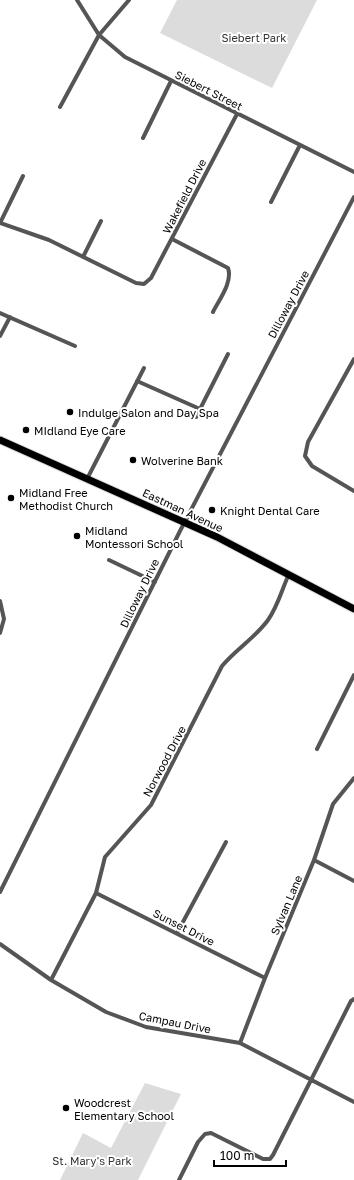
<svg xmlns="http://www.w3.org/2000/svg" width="354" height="1180" viewBox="0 0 354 1180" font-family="'Golos Text',sans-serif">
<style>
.green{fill:#dcdcdc}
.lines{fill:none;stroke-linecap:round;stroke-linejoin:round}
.primary-casing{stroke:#dbdbdb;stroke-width:9}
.minor{stroke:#555;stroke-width:4}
.primary{stroke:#000;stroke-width:7}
.poi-dot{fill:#000;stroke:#fff;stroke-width:1.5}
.labels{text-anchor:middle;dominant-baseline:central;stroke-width:4;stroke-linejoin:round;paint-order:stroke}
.park-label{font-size:11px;fill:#333;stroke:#fff}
.street-label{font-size:11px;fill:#000;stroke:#fff}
.poi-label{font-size:11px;fill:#000;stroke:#fff;text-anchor:start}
</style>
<rect width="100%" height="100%" fill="#fff"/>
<path class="green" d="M 177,0 L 317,0 L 272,88 L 160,33 Z
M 145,1083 L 181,1094 L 138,1180 L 60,1180 L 83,1133 L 111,1148 Z"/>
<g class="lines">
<g class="primary-casing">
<path id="primary" d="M 0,440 L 217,537 L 354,609"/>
</g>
<path class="minor" d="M 77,0 L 99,35 L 125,57 L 354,172
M 60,107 L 99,35 L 129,0
M 143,138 L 171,81
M 271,202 L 300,145
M 0,223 L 49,240 L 136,283 L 144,284 L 151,278 L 237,114
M 0,223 L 23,176
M 172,239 L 228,268 C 233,282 219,300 213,312
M 83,257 L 101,221
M 0,313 L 75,346
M 0,336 L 10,317
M 354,359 L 308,442 L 305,456 L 312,466 L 354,491
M 137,381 L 200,409
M 196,417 L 228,354
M 87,479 L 144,368
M 109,560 L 155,582
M 0,601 L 4,619 L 0,633
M 317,749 L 354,675
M 314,860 L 354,881
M 0,892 L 180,531 L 354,197
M 96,893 L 265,978
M 177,933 L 226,842
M 0,944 L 51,980 L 106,1012 L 146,1027 L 240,1043 L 354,1102
M 51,980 L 96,893 L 105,857 L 151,805 L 222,666 C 236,649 255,638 268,620 C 278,606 282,589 289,574
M 240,1043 L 265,978 L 314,860 L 333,804 L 354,778
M 179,1180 L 198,1142 L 205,1134 L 211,1133 L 263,1159 L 270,1159 L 273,1155 L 351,1001 L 354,999"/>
<use href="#primary" class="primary"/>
</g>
<g class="poi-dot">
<circle cx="70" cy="412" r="4"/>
<circle cx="26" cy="430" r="4"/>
<circle cx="133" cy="460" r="4"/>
<circle cx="11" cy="498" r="4"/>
<circle cx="212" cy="510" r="4"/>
<circle cx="77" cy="536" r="4"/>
<circle cx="66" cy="1108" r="4"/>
</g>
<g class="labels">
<g class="park-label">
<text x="254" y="37">Siebert Park</text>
<text x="92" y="1160">St. Mary's Park</text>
</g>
<g class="street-label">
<text transform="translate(209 90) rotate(27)">Siebert Street</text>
<text transform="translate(184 196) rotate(-63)">Wakefield Drive</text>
<text transform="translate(288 304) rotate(-62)">Dilloway Drive</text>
<text transform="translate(183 510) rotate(25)">Eastman Avenue</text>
<text transform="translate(139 593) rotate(-64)">Dilloway Drive</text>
<text transform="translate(164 761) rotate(-62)">Norwood Drive</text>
<text transform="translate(286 905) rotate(-67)">Sylvan Lane</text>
<text transform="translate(184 927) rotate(27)">Sunset Drive</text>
<text transform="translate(175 1022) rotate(11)">Campau Drive</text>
</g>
<g class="poi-label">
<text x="78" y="412">Indulge Salon and Day Spa</text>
<text x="34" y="430">MIdland Eye Care</text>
<text x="141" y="460">Wolverine Bank</text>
<text x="19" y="492">Midland Free<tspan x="19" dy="13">Methodist Church</tspan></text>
<text x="220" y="510">Knight Dental Care</text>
<text x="85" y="530">Midland<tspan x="85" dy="13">Montessori School</tspan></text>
<text x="74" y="1102">Woodcrest<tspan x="74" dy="13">Elementary School</tspan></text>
</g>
</g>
<path d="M214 1160v6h72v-6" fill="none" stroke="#000000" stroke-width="2"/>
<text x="220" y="1160" font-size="12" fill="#000000" stroke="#ffffff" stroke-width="3" paint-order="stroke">100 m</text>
</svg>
